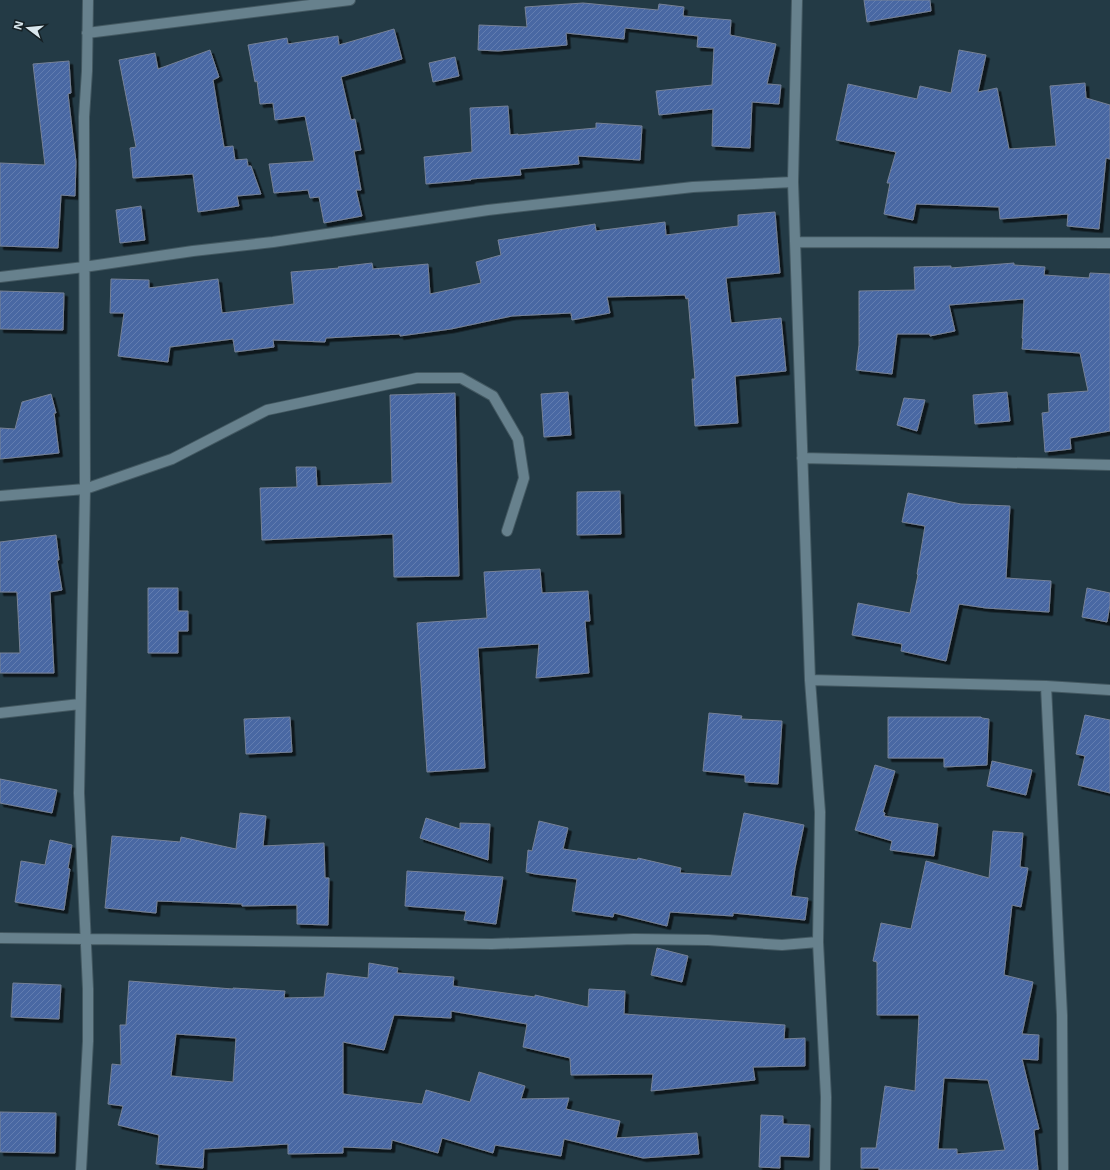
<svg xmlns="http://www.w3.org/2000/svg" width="1110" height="1170" viewBox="0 0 1110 1170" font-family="'Noto Sans',sans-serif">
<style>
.building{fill:url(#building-hatch);stroke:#768196;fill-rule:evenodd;filter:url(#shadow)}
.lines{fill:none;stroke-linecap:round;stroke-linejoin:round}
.service-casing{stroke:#435861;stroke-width:12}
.minor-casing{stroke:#435861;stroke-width:12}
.service{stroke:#67818d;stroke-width:10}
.minor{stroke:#67818d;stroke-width:10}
</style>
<defs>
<pattern id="building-hatch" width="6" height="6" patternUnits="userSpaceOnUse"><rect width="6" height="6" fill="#4867a3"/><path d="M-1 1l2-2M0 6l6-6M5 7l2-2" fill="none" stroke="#627db0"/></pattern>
<filter id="shadow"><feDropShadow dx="3.5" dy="3.5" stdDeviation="0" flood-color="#0009"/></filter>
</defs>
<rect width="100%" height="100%" fill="#233a45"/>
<path class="building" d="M 864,0 L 930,0 L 931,11 L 867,22 Z
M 583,3 L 658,10 L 659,4 L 684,7 L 683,16 L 731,20 L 730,35 L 776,44 L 767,84 L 781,85 L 779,104 L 752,102 L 750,148 L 712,146 L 713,109 L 659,115 L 656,91 L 712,85 L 714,48 L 697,47 L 698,36 L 625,28 L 624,39 L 566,33 L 567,45 L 498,51 L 478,50 L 479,25 L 527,27 L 525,7 Z
M 394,29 L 402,59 L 341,77 L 351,120 L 355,119 L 361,150 L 354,151 L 361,190 L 356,190 L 362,216 L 324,223 L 319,197 L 310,198 L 308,190 L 274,193 L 269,164 L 314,161 L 305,116 L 275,120 L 273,103 L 260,104 L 257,81 L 255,82 L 248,45 L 287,38 L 288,44 L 338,36 L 339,45 Z
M 210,50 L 219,77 L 213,80 L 224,147 L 233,146 L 235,160 L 247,159 L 248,166 L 251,166 L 261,194 L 237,196 L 239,206 L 198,212 L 193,174 L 133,178 L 130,148 L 136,147 L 119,60 L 155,53 L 158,69 Z
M 959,50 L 986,55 L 978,92 L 997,88 L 1009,149 L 1056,146 L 1050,86 L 1085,83 L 1086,98 L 1110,105 L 1110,159 L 1106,158 L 1099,229 L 1067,226 L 1068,214 L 1000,219 L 999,207 L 916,204 L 913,220 L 884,214 L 890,183 L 887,183 L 896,152 L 836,140 L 848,84 L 917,99 L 920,86 L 951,93 Z
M 455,57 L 459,76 L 433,82 L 429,63 Z
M 69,61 L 71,93 L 68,94 L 76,162 L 75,196 L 61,195 L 58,248 L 0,246 L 0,163 L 45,165 L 33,64 Z
M 508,106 L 510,135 L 518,134 L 518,135 L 596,128 L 596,123 L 642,126 L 640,160 L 578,156 L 579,164 L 520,169 L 521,175 L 471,179 L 471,180 L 426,184 L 424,157 L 472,152 L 470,108 Z
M 141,206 L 145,240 L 120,243 L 116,210 Z
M 775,212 L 780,273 L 726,278 L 731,323 L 781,318 L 786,371 L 735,376 L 738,423 L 695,426 L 692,379 L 695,379 L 688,298 L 686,299 L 685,295 L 607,297 L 610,313 L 572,320 L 571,313 L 512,316 L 451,329 L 400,336 L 400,334 L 326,338 L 325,342 L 273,340 L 274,347 L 235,352 L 233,339 L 170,347 L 168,362 L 118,356 L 124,313 L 110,313 L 111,279 L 149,280 L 149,288 L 218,279 L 222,313 L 294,304 L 291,272 L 339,268 L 338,267 L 372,263 L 373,269 L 428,264 L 430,294 L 481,283 L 476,262 L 501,255 L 498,240 L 595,224 L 596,231 L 665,222 L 666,235 L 738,226 L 738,215 Z
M 1014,263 L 1014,265 L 1045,267 L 1044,275 L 1089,278 L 1090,273 L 1110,274 L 1110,431 L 1070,438 L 1071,449 L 1045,452 L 1042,413 L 1049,412 L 1048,394 L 1088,391 L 1080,353 L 1022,349 L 1023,339 L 1022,338 L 1024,299 L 949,305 L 955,331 L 930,336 L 930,334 L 897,334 L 892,374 L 856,370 L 859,345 L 859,291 L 915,290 L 914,267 L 951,266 L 951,268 Z
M 0,291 L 64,293 L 63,330 L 0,329 Z
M 568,392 L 571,435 L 544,437 L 541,394 Z
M 1007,392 L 1010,421 L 975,424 L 973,395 Z
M 455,393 L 459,576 L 394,577 L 393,534 L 262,540 L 260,488 L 297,487 L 296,467 L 316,467 L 317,486 L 392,483 L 390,395 Z
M 51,394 L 56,413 L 54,413 L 59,453 L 0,459 L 0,428 L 15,429 L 22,402 Z
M 904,398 L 925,400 L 917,431 L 897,425 Z
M 620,491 L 621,534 L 577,535 L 577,492 Z
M 908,493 L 961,504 L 1010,506 L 1006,578 L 1051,581 L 1049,612 L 986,608 L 959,604 L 946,661 L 901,651 L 902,644 L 852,635 L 858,603 L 910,613 L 918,575 L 917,574 L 925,526 L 902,522 Z
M 56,535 L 59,560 L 57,560 L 62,590 L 50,592 L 54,673 L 0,673 L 0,653 L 20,653 L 17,592 L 0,592 L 0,542 Z
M 540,569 L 542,593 L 588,591 L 590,621 L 585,621 L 589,673 L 536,678 L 539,644 L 478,648 L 485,768 L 427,772 L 417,623 L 487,618 L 484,572 Z
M 148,588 L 178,588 L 178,611 L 188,611 L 188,631 L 178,631 L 178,653 L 148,653 Z
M 1087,588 L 1110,593 L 1110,605 L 1107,622 L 1082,617 Z
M 709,713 L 742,716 L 741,719 L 782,721 L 778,784 L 745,782 L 745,775 L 703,771 Z
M 1085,715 L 1110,720 L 1110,793 L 1078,785 L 1085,756 L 1076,754 Z
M 290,717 L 292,752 L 246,754 L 244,719 Z
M 888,717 L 981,717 L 982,718 L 989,719 L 987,765 L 944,767 L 944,758 L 888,758 Z
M 992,761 L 1032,770 L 1026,795 L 987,786 Z
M 875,765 L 895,771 L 883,812 L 885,813 L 884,816 L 938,824 L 934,856 L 890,850 L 892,841 L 855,830 Z
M 0,779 L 57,790 L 52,813 L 0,803 Z
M 240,813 L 266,816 L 263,846 L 324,843 L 325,878 L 329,878 L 328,925 L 297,924 L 297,905 L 242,906 L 242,904 L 157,901 L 156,913 L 105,908 L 112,836 L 180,842 L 181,837 L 236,849 Z
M 744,813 L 804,825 L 795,868 L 791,896 L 808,898 L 805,920 L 733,913 L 733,916 L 670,912 L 667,926 L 614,913 L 613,917 L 572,911 L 577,879 L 535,874 L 526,872 L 528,850 L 532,851 L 539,821 L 568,828 L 563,849 L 637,860 L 638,858 L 681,868 L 680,873 L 731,876 Z
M 426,818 L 460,829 L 460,823 L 490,824 L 488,860 L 420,838 Z
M 993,831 L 1023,833 L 1020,867 L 1028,868 L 1021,907 L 1012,905 L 1004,975 L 1033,982 L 1022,1034 L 1039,1035 L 1038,1060 L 1022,1059 L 1039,1129 L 1034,1130 L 1038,1170 L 879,1170 L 879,1168 L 861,1168 L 861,1148 L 876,1148 L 885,1086 L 915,1091 L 919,1015 L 877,1015 L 877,962 L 873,961 L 881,923 L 911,929 L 926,861 L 989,878 ZM 944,1078 L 988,1080 L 1005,1150 L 957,1154 L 957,1149 L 938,1149 Z
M 50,840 L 72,845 L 68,868 L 70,869 L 64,910 L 15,902 L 21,861 L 45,865 Z
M 407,871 L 503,877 L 496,924 L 464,920 L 466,911 L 405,906 Z
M 657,948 L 688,956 L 682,982 L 651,975 Z
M 369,963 L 398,968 L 397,973 L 454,977 L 453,986 L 535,997 L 535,995 L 588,1007 L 589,989 L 625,991 L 624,1014 L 785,1025 L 784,1039 L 805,1038 L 805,1066 L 753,1067 L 755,1080 L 651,1091 L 653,1074 L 571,1075 L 570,1058 L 523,1047 L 527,1024 L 451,1011 L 451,1018 L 394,1015 L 384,1050 L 343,1042 L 343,1094 L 422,1104 L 426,1090 L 470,1102 L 479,1072 L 525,1086 L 521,1099 L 569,1098 L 566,1109 L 620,1121 L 616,1138 L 697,1133 L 699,1154 L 643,1158 L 564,1139 L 561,1156 L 495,1145 L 493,1153 L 442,1138 L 438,1153 L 392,1140 L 391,1149 L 343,1147 L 343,1153 L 288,1154 L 288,1144 L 204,1149 L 203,1168 L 156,1164 L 159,1135 L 118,1125 L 123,1106 L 108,1104 L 112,1064 L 121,1065 L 120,1025 L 126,1025 L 129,981 L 233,989 L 233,988 L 285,991 L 284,998 L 324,997 L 327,973 L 368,978 ZM 176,1034 L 236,1038 L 233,1082 L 171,1076 Z
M 13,983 L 61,985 L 59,1019 L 11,1017 Z
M 0,1112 L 56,1113 L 55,1153 L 0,1152 Z
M 761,1115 L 783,1116 L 783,1124 L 810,1125 L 809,1157 L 780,1156 L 780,1168 L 759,1167 Z"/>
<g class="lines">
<g class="service-casing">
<path id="service" d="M 85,489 L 172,459 L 267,410 L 417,378 L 461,378 L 493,396 L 518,439 L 524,478 L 507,531"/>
</g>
<g class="minor-casing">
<path id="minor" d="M 797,0 L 793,182 L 810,680 L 820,812 L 818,942 L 826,1097 L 825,1170
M 87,33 L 350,0
M 795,242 L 1110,243
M 0,277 L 84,267 L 193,251 L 273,242 L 488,210 L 693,187 L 793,182
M 802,458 L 1110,465
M 0,496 L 85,489
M 810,680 L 1046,686 L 1110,690
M 1046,686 L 1062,1015 L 1063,1170
M 0,713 L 80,704
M 0,938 L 492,944 L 634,939 L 708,940 L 782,945 L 818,942
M 81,1170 L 88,1041 L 88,989 L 79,793 L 85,489 L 84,117 L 87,71 L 88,0"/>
</g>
<use href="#service" class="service"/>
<use href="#minor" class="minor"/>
</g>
<g transform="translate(28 28) rotate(286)" stroke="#152024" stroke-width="3" paint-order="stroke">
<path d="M0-3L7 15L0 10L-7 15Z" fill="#d9e7ed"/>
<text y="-6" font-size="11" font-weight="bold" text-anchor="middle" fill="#d9e7ed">N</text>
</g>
</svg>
